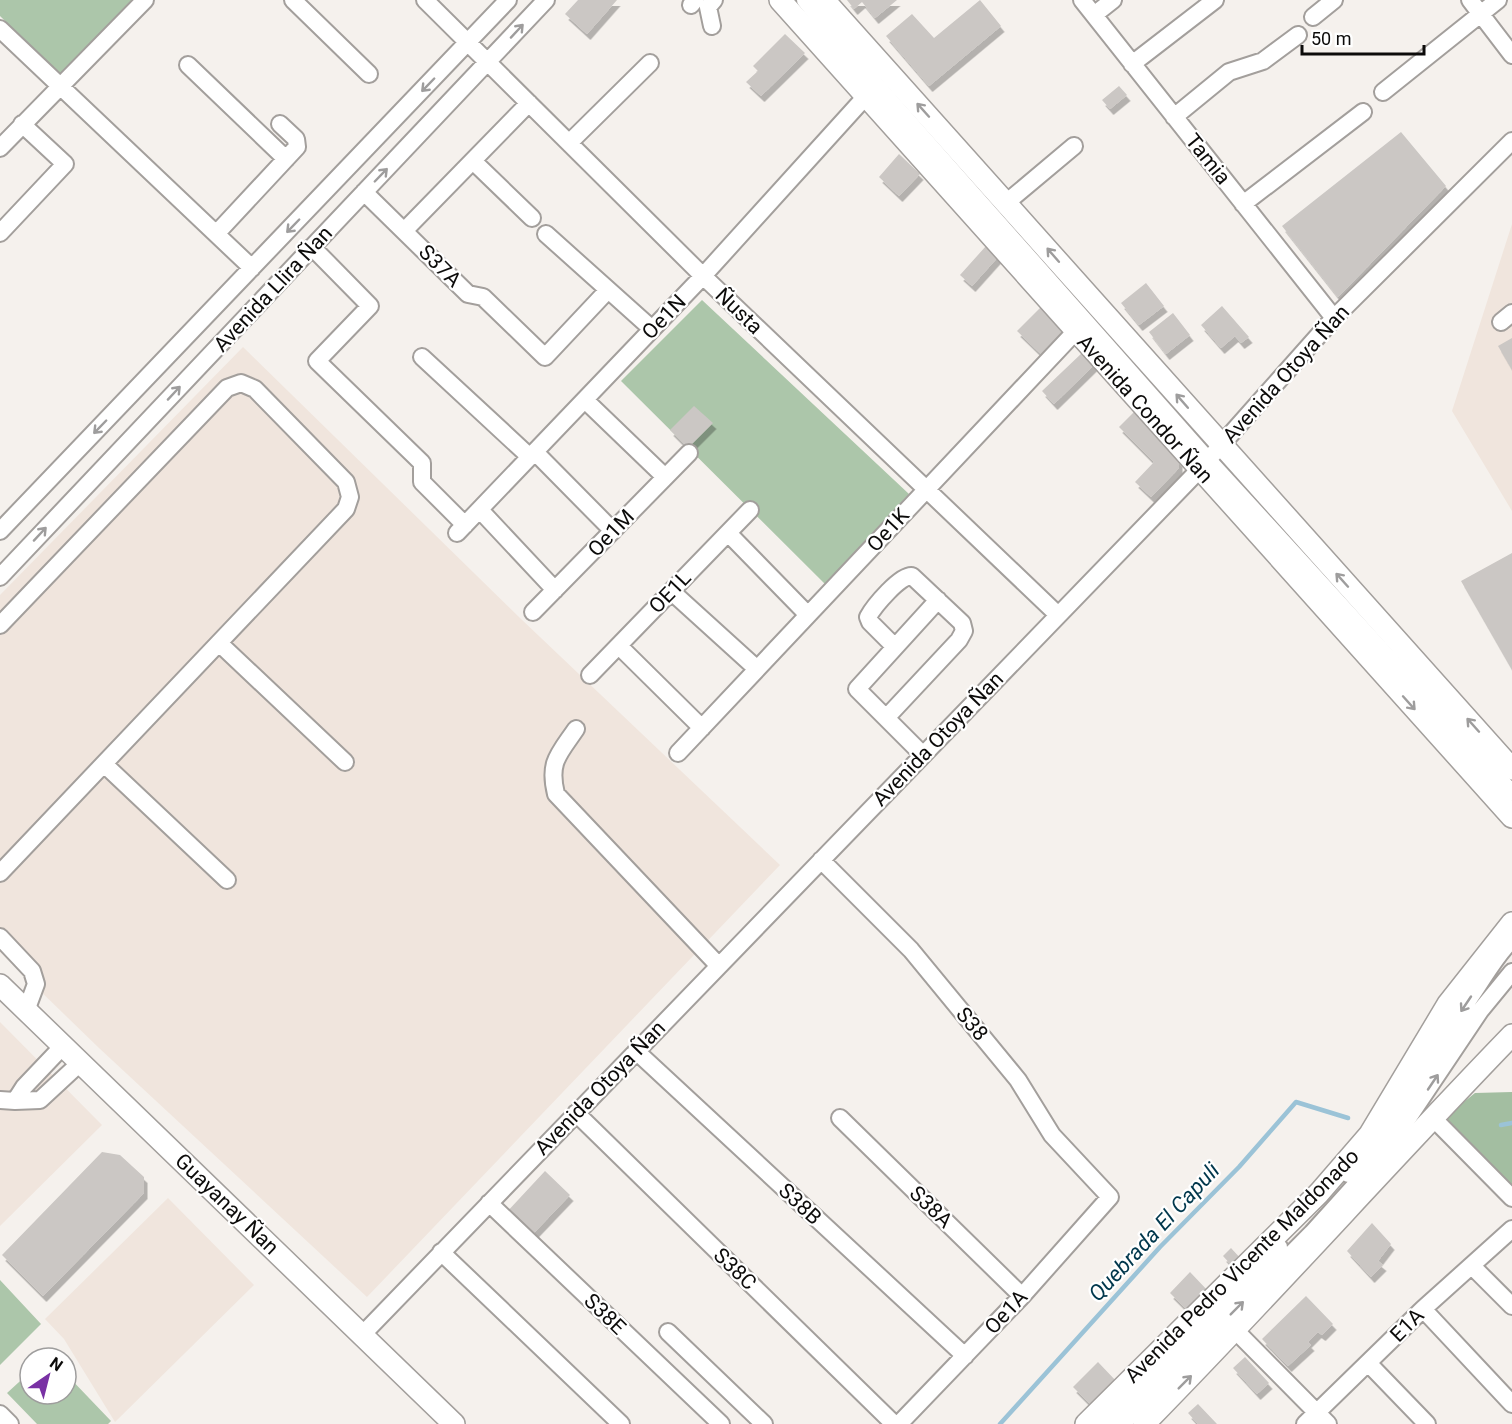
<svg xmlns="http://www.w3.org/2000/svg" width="1512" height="1424" viewBox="0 0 1512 1424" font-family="Roboto,sans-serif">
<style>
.built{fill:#f0e5dd}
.green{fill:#acc6aa}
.forest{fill:#a3bea1}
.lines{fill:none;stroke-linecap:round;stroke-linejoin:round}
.stream{stroke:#9bc3d7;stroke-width:4.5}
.building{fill:#cbc7c4;filter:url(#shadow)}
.minor-casing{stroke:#a39f9c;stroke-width:20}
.major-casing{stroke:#a39f9c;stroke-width:24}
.minor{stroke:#fff;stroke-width:16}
.major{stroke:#fff;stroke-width:21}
.oneway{stroke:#9e9d9d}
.labels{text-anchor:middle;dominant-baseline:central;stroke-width:4.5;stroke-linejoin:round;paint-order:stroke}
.street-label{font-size:21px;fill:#0c0b0a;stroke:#fff}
.water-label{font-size:22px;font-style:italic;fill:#00374c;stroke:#fff}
</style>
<defs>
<filter id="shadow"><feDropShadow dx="3.5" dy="6" stdDeviation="0" flood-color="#0004"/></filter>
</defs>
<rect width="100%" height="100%" fill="#f5f1ed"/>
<path class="built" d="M 1512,224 L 1512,511 L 1452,411 Z
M 243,347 L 520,618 L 780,865 L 367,1297 L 99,1048 L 0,952 L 0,595 Z
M 0,1022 L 102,1125 L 0,1226 Z
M 168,1198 L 254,1285 L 115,1422 L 64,1339 L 45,1319 Z"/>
<path class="green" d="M 0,0 L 135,0 L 60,75 L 0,16 Z
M 702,300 L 909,494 L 825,584 L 621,381 Z
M 0,1280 L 41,1324 L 0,1365 Z
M 30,1372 L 30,1394 L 66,1394 L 66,1374 L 111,1421 L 108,1424 L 37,1424 L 7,1393 Z"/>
<path class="forest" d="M 1512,1092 L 1512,1185 L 1444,1118 L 1475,1093 Z"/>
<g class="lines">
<path class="stream" d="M 1501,1125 L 1512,1123
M 1000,1424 L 1160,1247 L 1239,1167 L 1296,1102 L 1348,1118"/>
</g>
<path class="building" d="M 578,0 L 617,0 L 587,34 L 565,14 Z
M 847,0 L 897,0 L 875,18 L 862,2 L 854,9 Z
M 980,0 L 1001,26 L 929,86 L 886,36 L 912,14 L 934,38 Z
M 785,34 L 805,53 L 761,96 L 746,82 L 758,71 L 753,66 Z
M 1119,86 L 1127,95 L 1110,109 L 1102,100 Z
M 1401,132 L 1446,186 L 1338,297 L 1282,226 Z
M 899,154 L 920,174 L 899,196 L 879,177 Z
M 986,246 L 998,257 L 972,286 L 960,275 Z
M 1146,283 L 1164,306 L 1139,325 L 1121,303 Z
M 1222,306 L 1249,337 L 1241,343 L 1235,336 L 1221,348 L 1201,325 Z
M 1041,307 L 1068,333 L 1044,357 L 1017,331 Z
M 1173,313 L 1190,335 L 1166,354 L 1149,332 Z
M 1512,338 L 1512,370 L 1498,346 Z
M 1083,352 L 1095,364 L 1054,404 L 1042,391 Z
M 694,406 L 713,423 L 688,448 L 670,430 Z
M 1135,411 L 1179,461 L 1179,468 L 1151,497 L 1135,482 L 1154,462 L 1119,427 Z
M 1512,553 L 1512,670 L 1461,581 Z
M 102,1152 L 120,1155 L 144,1177 L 144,1193 L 43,1296 L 2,1255 Z
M 545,1171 L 570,1195 L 530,1237 L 505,1214 Z
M 1372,1223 L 1391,1244 L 1378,1261 L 1383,1265 L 1371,1277 L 1347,1251 Z
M 1231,1248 L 1242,1260 L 1234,1268 L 1223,1256 Z
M 1190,1272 L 1209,1292 L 1189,1312 L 1170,1293 Z
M 1306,1296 L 1333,1324 L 1322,1335 L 1318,1332 L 1308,1342 L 1311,1345 L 1288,1366 L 1262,1339 Z
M 1245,1357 L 1269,1383 L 1257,1394 L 1233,1368 Z
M 1098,1362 L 1117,1382 L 1092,1406 L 1073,1387 Z
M 1198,1404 L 1217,1424 L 1198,1424 L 1188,1413 Z"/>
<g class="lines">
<g class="minor-casing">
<path id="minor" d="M 293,0 L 369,74
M 425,0 L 703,276 L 1058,615
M 805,0 L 840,44 L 1208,460 L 1512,793
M 1082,0 L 1334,318
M 1470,0 L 1512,55
M 691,5 L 695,0
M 1094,15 L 1113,0
M 1313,17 L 1334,0
M 712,26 L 708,7 L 714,0
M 0,29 L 252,268
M 1132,64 L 1215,0
M 188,65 L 286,159
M 1383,92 L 1498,0
M 1174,117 L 1229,72 L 1263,61 L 1298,35
M 569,143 L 650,63
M 0,148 L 145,0
M 473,161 L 532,218
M 364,192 L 468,294 L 483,297 L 545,357 L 608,290
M 1006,203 L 1074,146
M 1243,204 L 1363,112
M 404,231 L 529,103
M 0,233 L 65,164 L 22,124
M 216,234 L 297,147 L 296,139 L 280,124
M 546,234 L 652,329
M 312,247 L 370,306 L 317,361 L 422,463 L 422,482 L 465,525
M 1501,322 L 1512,313
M 422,357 L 530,457
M 585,400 L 665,477
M 535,452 L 613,531
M 480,510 L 555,590
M 0,531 L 508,0
M 457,533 L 703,276 L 867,95
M 728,533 L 808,615
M 0,577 L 546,0
M 671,591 L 757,669
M 533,612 L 689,453
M 0,625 L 227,388 L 241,383 L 255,389 L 346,482 L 350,497 L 346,509 L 0,873
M 219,643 L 345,762
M 619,646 L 702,728
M 590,675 L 750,510
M 886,718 L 959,640 L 964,631 L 962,623 L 912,576 C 901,574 874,606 868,617 L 870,622 L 895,647
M 576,729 C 559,754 548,762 556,794 L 719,966
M 678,753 L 1075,332
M 923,755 L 857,689 L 938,600
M 104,764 L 227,880
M 821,860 L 911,950 L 1018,1080 L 1052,1135 L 1110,1197 L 1022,1296 L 899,1424
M 0,937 L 32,971 L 36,984 L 26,1011
M 636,1051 L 965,1356
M 0,1100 L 15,1101 L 24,1087 L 63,1046
M 15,1101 L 40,1100 L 80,1063
M 576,1113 L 894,1424
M 1432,1117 L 1512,1198
M 840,1118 L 1022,1296
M 1348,1174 C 1398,1120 1432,1054 1473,993 C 1484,977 1494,959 1507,945
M 489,1203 L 721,1424
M 441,1252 L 621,1424
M 1472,1266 L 1512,1306
M 1423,1309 L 1512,1404
M 1236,1331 L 1328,1424
M 668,1332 L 764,1424
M 362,1335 L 1199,470 L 1334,318 L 1512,141
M 1369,1364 L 1427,1424
M 0,1414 L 10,1424
M 1106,1424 L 1279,1247
M 1122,1424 L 1312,1233 L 1386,1151 L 1480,1011 L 1512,972
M 1305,1424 L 1423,1309 L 1512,1229"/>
</g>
<g class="major-casing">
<path id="major" d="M 780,0 L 1512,817
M 824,0 L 1512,769
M 0,985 L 454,1424
M 1086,1424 L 1319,1193 L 1370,1134 L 1448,1004 L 1512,923
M 1144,1424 C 1269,1297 1388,1163 1512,1035"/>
</g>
<use href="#minor" class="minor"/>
<use href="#major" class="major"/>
</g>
<defs><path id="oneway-shaft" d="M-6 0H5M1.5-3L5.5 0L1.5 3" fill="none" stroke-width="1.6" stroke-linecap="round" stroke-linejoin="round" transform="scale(1.5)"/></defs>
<g class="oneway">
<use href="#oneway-shaft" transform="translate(517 31) rotate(-47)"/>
<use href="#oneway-shaft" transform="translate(428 85) rotate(134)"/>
<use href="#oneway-shaft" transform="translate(923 110) rotate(-132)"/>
<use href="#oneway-shaft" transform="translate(381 175) rotate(-46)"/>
<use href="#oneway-shaft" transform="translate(293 226) rotate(134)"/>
<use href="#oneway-shaft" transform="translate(1053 255) rotate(-131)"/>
<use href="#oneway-shaft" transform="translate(174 393) rotate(-47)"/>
<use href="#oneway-shaft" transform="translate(1182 401) rotate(-131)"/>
<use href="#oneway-shaft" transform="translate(100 427) rotate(134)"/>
<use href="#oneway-shaft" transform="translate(40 534) rotate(-47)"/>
<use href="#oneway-shaft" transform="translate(1342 580) rotate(-132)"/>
<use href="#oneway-shaft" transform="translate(1409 703) rotate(48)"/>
<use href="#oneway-shaft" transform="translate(1473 725) rotate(-132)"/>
<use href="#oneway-shaft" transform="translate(1466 1004) rotate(124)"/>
<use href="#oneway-shaft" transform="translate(1433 1082) rotate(-56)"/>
<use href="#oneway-shaft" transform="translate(1237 1308) rotate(-45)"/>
<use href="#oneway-shaft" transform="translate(1185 1382) rotate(-45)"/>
</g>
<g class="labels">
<g class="street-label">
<text transform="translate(1208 159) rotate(51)">Tamia</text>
<text transform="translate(440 266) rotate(45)">S37A</text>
<text transform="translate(273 289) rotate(-47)">Avenida Llira Ñan</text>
<text transform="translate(739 311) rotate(44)">Ñusta</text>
<text transform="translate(664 317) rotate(-46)">Oe1N</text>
<text transform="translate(1286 374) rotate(-48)">Avenida Otoya Ñan</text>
<text transform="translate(1145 409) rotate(48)">Avenida Condor Ñan</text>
<text transform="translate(888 530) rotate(-47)">Oe1K</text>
<text transform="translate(611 533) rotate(-46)">Oe1M</text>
<text transform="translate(670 592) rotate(-46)">OE1L</text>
<text transform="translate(938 739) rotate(-46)">Avenida Otoya Ñan</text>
<text transform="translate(972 1024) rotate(50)">S38</text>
<text transform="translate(600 1088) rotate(-46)">Avenida Otoya Ñan</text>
<text transform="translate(227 1204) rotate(44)">Guayanay Ñan</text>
<text transform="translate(800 1204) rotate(43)">S38B</text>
<text transform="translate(931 1207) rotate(44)">S38A</text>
<text transform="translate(1242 1266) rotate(-45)">Avenida Pedro Vicente Maldonado</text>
<text transform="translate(735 1269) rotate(44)">S38C</text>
<text transform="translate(1006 1312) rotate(-47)">Oe1A</text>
<text transform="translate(605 1314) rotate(44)">S38E</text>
<text transform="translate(1407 1325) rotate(-45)">E1A</text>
</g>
<g class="water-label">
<text transform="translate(1154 1232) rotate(-47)">Quebrada El Capuli</text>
</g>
</g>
<g transform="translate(48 1376) rotate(35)"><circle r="28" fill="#ffffff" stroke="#9e9d9d" stroke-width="1.5"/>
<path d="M0-4.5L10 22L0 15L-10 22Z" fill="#7931a4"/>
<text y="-9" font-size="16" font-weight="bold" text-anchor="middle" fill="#0c0b0a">N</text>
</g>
<path d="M1302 45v9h122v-9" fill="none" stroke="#0c0b0a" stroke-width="3"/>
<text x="1311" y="45" font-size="18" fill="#0c0b0a" stroke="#ffffff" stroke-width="4.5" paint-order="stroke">50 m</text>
</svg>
